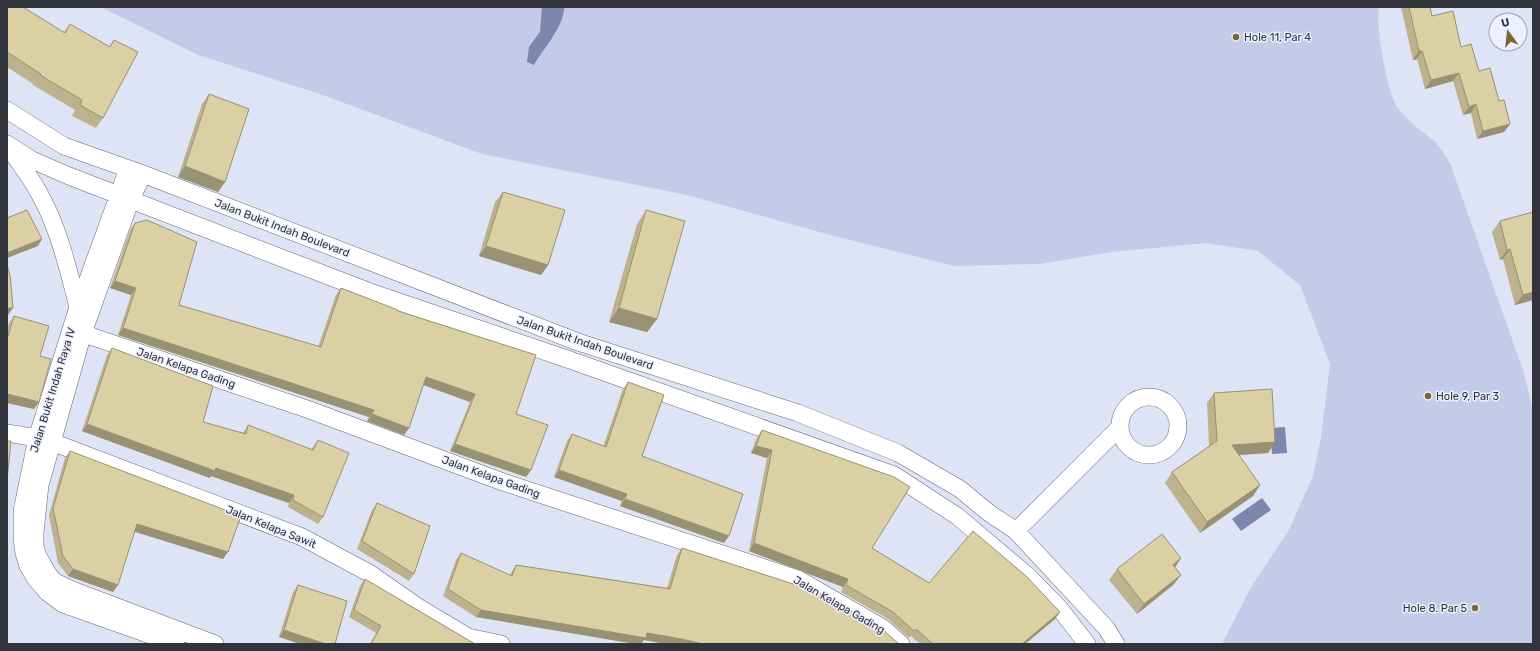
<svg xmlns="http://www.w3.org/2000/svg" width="1540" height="651" viewBox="0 0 1540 651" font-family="Rubik,sans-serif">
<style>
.green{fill:#c3cbe8}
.water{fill:#7d86ab}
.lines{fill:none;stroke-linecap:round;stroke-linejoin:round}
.street-casing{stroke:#666a79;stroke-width:18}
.street{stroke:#fff;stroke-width:17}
.wall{fill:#bcb28d}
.shaded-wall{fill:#999173}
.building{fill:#dbcfa4;stroke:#999173}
.poi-dot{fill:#766735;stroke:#ecf0ff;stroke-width:1.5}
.labels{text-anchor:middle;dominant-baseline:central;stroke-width:3;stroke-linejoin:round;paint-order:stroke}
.poi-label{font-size:11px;fill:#33343b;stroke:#ecf0ff;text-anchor:start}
.street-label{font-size:11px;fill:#33343b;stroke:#ecf0ff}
</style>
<rect width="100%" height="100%" fill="#dee3f5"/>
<path class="green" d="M 101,7 L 1379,7 C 1375,24 1387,94 1398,108 C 1408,122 1421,130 1434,141 C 1440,146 1445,156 1450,163 L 1524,373 L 1533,411 L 1533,644 L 1222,644 L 1250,589 L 1289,530 L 1313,476 L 1321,438 L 1330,364 L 1300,285 L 1258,251 L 1206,243 L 1112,252 L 1039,264 L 954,266 L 834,236 L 687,195 L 482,154 L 320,94 L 198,55 Z"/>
<path class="water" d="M 542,7 L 564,7 C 565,25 543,49 534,65 L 527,62 L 529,47 L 540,32 Z
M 1285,427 L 1287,453 L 1272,454 L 1270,428 Z
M 1262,498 L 1271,510 L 1241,531 L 1232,519 Z"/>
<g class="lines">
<g class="street-casing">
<path id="street" d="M 7,110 L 64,146 L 143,174 L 578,342 L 798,413 L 898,453 L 960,489 L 989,513 L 1016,531 L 1107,629 L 1116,644
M 7,144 L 32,160 L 69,176 L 370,292 L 570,360 L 894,475 L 957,516 L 1028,576 L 1060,609 L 1087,644
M 10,149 C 20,164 31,178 39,193 C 59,228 68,269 78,307
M 128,169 L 78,307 L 37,438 L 22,511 L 22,539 L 24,553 L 28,566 L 35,578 L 47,592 L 63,604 L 176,644
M 143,174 L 131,199 L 83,333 L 40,485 L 35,532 L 35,545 L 37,554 L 48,574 L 55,582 L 72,590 L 215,644
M 72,327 L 93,337 L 307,409 L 503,482 L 798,579 L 883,628 L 901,644
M1120 426a29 29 0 1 1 58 0a29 29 0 1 1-58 0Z
M 7,433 L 37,438 L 52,442 L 302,537 L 369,573 L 418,607 L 468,637 L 501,644
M 1016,531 L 1120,427"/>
</g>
<use href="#street" class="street"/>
</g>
<path class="wall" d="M 7,7 L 64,32 L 70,24 L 109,47 L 114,40 L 103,118 L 96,128 L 72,116 L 75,110 L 33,85 L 33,84 L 7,67 Z
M 1401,7 L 1430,7 L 1432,16 L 1461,47 L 1479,71 L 1499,101 L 1510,124 L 1504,132 L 1477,139 L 1471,113 L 1463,115 L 1453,81 L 1425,89 L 1417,59 L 1413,60 Z
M 209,94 L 225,182 L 218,192 L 178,177 L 202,104 Z
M 503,192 L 548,265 L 541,275 L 479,256 L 495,202 Z
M 646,210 L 657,319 L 647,332 L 609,322 L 637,224 Z
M 1500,221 L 1533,300 L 1515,305 L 1503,259 L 1500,260 L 1492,232 Z
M 135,223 L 179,305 L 318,347 L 336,295 L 341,288 L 398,311 L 516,414 L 531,470 L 526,477 L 450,451 L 470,402 L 423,385 L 409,428 L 404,435 L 367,421 L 369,417 L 118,335 L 131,295 L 110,288 L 130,230 Z
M 14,316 L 40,356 L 34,409 L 7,403 L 7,331 L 9,323 Z
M 112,348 L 203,422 L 243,433 L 248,425 L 311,450 L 318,440 L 323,517 L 318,524 L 288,507 L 289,503 L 211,476 L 210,478 L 82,431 L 107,355 Z
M 628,382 L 642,456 L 724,543 L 620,506 L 622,501 L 554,477 L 567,441 L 572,434 L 603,447 L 623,389 Z
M 1214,393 L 1275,442 L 1268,453 L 1238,455 L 1260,485 L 1253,496 L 1200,533 L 1165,483 L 1172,472 L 1209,446 L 1207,403 Z
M 762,430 L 872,548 L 929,583 L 1060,612 L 1055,619 L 1025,644 L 920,644 L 911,636 L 909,638 L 888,619 L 841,592 L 843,587 L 749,551 L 767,458 L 751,453 L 757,437 Z
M 70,451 L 223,559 L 134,531 L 113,592 L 68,576 L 58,563 L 49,515 L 65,458 Z
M 377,503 L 414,574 L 409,581 L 357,549 L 372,510 Z
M 682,548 L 899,644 L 666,644 L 644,640 L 476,617 L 443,596 L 456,560 L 461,553 L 510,575 L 511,573 L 516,565 L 667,588 L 677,555 Z
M 1181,558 L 1175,567 L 1181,575 L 1173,585 L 1137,614 L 1109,580 L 1117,569 Z
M 365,579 L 475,644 L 370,644 L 376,633 L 349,617 L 360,586 Z
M 298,585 L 335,644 L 279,637 L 293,592 Z"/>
<path class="shaded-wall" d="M 1419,51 L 1422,51 L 1417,59 L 1413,60 Z
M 1459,73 L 1453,81 L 1425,89 L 1431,80 Z
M 1476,104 L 1471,113 L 1463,115 L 1469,107 Z
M 1510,124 L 1504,132 L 1477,139 L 1483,131 Z
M 185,166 L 225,182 L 218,192 L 178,177 Z
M 42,239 L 38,246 L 7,258 L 7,253 Z
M 486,246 L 548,265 L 541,275 L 479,256 Z
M 1510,249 L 1503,259 L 1500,260 L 1507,250 Z
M 115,281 L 136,288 L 131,295 L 110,288 Z
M 1533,292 L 1533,300 L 1515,305 L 1523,295 Z
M 7,308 L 13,308 L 8,315 L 7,315 Z
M 619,308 L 657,319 L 647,332 L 609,322 Z
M 123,328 L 374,410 L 369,417 L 118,335 Z
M 426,377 L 475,394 L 470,402 L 421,384 Z
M 7,394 L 39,402 L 34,409 L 7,403 Z
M 372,414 L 409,428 L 404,435 L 367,421 Z
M 87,424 L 216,468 L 294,495 L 289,503 L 211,476 L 210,478 L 82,431 Z
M 1275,442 L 1268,453 L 1224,456 L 1232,445 Z
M 455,444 L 531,470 L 526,477 L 450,451 Z
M 756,446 L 772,450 L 767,458 L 751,453 Z
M 559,470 L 627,494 L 622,501 L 554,477 Z
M 1260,485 L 1253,496 L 1200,533 L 1207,522 Z
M 625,499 L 729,536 L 724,543 L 620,506 Z
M 137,524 L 228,552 L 223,559 L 132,531 Z
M 754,543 L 848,579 L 843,587 L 749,551 Z
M 1181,558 L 1174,569 L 1173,565 Z
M 73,569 L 118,585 L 113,592 L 68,576 Z
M 1181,575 L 1173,585 L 1137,614 L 1144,604 Z
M 481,610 L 647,633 L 682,639 L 703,644 L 666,644 L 644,640 L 641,644 L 635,644 L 476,617 Z
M 1060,612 L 1055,619 L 1025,644 L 1022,644 Z
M 284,630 L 326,644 L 300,644 L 279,637 Z"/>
<path class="building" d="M 7,7 L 23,7 L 65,33 L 70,24 L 110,47 L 114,40 L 138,52 L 103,118 L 80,105 L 82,100 L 40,75 L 41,74 L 7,52 Z
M 1409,7 L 1430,7 L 1432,16 L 1453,11 L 1461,47 L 1471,44 L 1479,71 L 1490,68 L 1499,101 L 1504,100 L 1510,124 L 1483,131 L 1476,104 L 1469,107 L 1459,73 L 1431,80 L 1422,51 L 1419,51 Z
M 209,94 L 249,109 L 225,182 L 185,166 Z
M 503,192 L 565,210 L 548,265 L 486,246 Z
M 27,210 L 42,239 L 7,253 L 7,218 Z
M 646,210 L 685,221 L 657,319 L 619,308 Z
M 1533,212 L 1533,292 L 1523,295 L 1510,249 L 1507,250 L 1500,221 Z
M 147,220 L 197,242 L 179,305 L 321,347 L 341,288 L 398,310 L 398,311 L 536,355 L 516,414 L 548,425 L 531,470 L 455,444 L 475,394 L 426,377 L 409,428 L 372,414 L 374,410 L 123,328 L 136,288 L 115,281 L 135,223 Z
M 7,265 L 10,275 L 13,308 L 7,308 Z
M 14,316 L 49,326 L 40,356 L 51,359 L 39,402 L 7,394 L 7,336 L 8,336 Z
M 112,348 L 213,386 L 203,422 L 246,434 L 248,425 L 313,450 L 318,440 L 349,453 L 323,517 L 293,500 L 294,495 L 216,468 L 215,471 L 87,424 Z
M 628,382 L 664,395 L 642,456 L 743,494 L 729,536 L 625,499 L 627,494 L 559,470 L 572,434 L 606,447 Z
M 1272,389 L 1275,442 L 1232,445 L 1260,485 L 1207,522 L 1172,472 L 1217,441 L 1214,393 Z
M 762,430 L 894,477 L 910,487 L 872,548 L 929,583 L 973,531 L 1026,576 L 1060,612 L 1022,644 L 933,644 L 916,629 L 914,631 L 893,612 L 846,585 L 848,579 L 754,543 L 772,450 L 756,446 Z
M 7,441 L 11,441 L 7,480 Z
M 70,451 L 241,516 L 228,552 L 137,524 L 118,585 L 73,569 L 63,556 L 53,508 Z
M 377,503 L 430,526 L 414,574 L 362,541 Z
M 1162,534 L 1181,558 L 1173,565 L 1181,575 L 1144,604 L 1117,569 Z
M 682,548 L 818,592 L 882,629 L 899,644 L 703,644 L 682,639 L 647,633 L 646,638 L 481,610 L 448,589 L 461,553 L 512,576 L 516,565 L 670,589 Z
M 365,579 L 475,644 L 371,644 L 381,626 L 354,610 Z
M 298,585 L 347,601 L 335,644 L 326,644 L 284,630 Z"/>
<g class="poi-dot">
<circle cx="1236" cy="37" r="4"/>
<circle cx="1428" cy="396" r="4"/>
<circle cx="1475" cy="608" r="4"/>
</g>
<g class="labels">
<g class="poi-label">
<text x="1244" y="37">Hole 11, Par 4</text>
<text x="1436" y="396">Hole 9, Par 3</text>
<text x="1467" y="608" text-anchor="end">Hole 8. Par 5</text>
</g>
<g class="street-label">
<text transform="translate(282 228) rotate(21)">Jalan Bukit Indah Boulevard</text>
<text transform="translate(585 343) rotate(19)">Jalan Bukit Indah Boulevard</text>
<text transform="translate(186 368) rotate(19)">Jalan Kelapa Gading</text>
<text transform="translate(53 390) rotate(-73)">Jalan Bukit Indah Raya IV</text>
<text transform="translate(491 477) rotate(20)">Jalan Kelapa Gading</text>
<text transform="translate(271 527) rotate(22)">Jalan Kelapa Sawit</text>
<text transform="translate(839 605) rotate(30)">Jalan Kelapa Gading</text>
</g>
</g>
<rect width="1540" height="651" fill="none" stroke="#33343b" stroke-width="16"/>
<g transform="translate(1508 32) rotate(345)"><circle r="19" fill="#ecf0ff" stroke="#a2a5b1"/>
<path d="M0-3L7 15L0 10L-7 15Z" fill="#766735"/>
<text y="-6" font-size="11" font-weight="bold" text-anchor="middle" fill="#33343b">U</text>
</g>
</svg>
